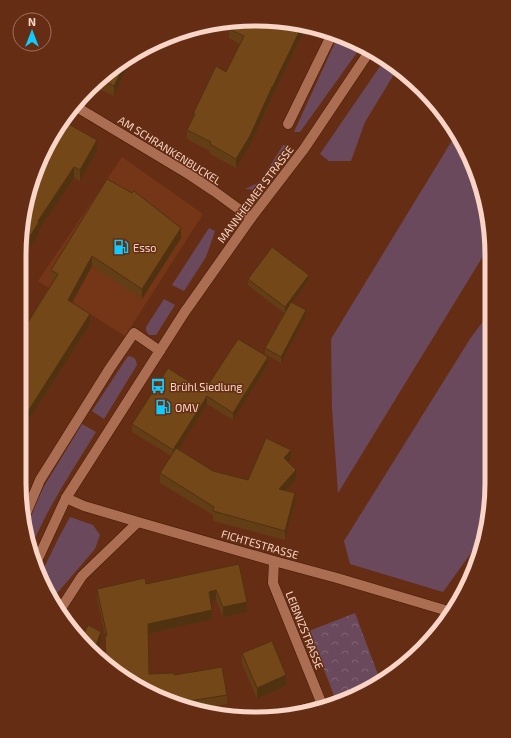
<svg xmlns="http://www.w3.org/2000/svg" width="511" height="738" viewBox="0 0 511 738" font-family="'Exo 2',sans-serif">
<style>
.built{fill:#753517}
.green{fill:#6b495d}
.park{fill:url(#park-crowns)}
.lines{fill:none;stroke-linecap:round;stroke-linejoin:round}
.street-casing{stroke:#421905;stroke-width:11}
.secondary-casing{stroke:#421905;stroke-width:11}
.street{stroke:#ac6e53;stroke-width:10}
.secondary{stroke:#ac6e53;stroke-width:10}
.wall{fill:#633d15}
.shaded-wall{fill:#503211}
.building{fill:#734718;stroke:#503211}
.labels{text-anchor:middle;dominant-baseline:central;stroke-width:3;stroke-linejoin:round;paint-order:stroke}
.street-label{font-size:11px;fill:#f8d5c6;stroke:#652e14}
.poi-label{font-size:11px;fill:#f8d5c6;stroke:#652e14;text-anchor:start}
.rim{fill:none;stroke:#f8d5c6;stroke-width:5}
</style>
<defs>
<pattern id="park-crowns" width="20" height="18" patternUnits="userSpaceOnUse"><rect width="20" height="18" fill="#6b495d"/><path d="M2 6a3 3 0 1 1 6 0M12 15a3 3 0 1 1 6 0" fill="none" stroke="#816273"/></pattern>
</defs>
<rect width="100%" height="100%" fill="#652e14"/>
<path class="built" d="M 122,157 L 203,214 L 125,336 L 38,281 Z"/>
<path class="green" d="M 338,36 L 346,37 L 361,47 L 300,132 L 294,132 Z
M 383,62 L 396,71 L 365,122 L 351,161 L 329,161 L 320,154 Z
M 456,134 L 468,151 L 487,210 L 488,248 L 338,493 L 332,408 L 331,339 Z
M 283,145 L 290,146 L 265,182 L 257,190 L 245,189 L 260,182 Z
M 209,228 L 215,231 L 206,257 L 184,291 L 172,285 Z
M 164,299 L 175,305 L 156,335 L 149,335 L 146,331 L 146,327 Z
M 489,313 L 492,483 L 481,539 L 443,592 L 350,564 L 344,541 L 470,339 Z
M 128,356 C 134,357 136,358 137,365 L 104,419 L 92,411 Z
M 82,424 L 96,432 C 72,471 47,508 30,550 L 27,544 L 25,529 L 43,488 Z
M 70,517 L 93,525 L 100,535 L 95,549 L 52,599 L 41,574 L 58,539 Z"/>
<path class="park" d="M 355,613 L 380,680 L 360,695 L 337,703 L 309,631 Z"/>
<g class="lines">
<g class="street-casing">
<path id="street" d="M 75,106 L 190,175 L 214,191 L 251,218
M 288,124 L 332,34
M 66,498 L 84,506 L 138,522 L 274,561 L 337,578 L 448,611
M 24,518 L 40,480 L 110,368 L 134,333 L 160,351
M 274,561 L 273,583 L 323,707
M 58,613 L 82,576 L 138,522
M 285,715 L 322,704"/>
</g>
<g class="secondary-casing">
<path id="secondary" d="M 36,563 L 66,498 L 184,313 L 251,218 L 304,149 L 369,52"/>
</g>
<use href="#street" class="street"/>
<use href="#secondary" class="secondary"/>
</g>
<path class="wall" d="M 229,29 L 300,40 L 272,97 L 250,145 L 236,168 L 210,154 L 210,151 L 187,139 L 187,130 L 193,117 L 193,114 L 226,72 L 240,44 L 229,38 Z
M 126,63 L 126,70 L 114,96 L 92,86 Z
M 97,140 L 97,151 L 80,181 L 74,178 L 39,230 L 39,233 L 30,247 L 23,242 L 24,210 Z
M 107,179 L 181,238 L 142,299 L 92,266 L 72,302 L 90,324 L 20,434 L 22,328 L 25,327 L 53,281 L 51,280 L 51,270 Z
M 248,279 L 309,280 L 292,303 L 306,316 L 281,363 L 265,354 L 265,348 L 284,313 L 248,285 Z
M 268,365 L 233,420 L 207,404 L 178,449 L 213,471 L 248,480 L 291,459 L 288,462 L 296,479 L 286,490 L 295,502 L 285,540 L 213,521 L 213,515 L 160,483 L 160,473 L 171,456 L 132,432 L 132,424 L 204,391 Z
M 239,564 L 247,612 L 223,617 L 216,600 L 210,601 L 212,619 L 148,634 L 149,674 L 174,675 L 227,695 L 227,704 L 196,709 L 165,701 L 105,636 L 97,598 L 97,589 L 146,584 Z
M 417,646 L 423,650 L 417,654 Z
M 242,653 L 286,686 L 257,699 L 242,664 Z"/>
<path class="shaded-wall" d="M 301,28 L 305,29 L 272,97 L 272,88 Z
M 126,63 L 126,70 L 114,96 L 114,86 L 124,65 Z
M 272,87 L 272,97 L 250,145 L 236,168 L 236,159 Z
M 97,140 L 97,151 L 80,181 L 80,170 Z
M 74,167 L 74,178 L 39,230 L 39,233 L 30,247 L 30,236 L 38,221 Z
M 181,228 L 181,238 L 142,299 L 142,289 Z
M 92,256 L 92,266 L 68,310 L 68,300 Z
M 309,275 L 309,280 L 285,313 L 285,307 Z
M 306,310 L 306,316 L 281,363 L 281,357 Z
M 90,314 L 90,324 L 20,434 L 20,424 Z
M 268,357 L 268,365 L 233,420 L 233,413 Z
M 207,396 L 207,404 L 173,458 L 173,450 Z
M 291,450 L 291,459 L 284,467 L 284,458 Z
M 296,470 L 296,479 L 279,498 L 279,489 Z
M 295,493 L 295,502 L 285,540 L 285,531 Z
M 216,590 L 216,600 L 209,602 L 209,592 Z
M 247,602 L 247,612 L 223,617 L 223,607 Z
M 212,610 L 212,619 L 148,634 L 148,624 Z
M 101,632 L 101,642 L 96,656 L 93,653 Z
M 286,675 L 286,686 L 257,699 L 257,688 Z"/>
<path class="building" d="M 256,19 L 301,28 L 272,88 L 272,87 L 250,136 L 236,159 L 210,144 L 211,142 L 187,130 L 195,114 L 193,114 L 216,66 L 226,72 L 244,36 L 229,29 L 231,24 Z
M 124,65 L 114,86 L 101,80 Z
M 63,121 L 97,140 L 80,170 L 74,167 L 38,221 L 39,222 L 30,236 L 23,232 L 24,210 L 51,137 Z
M 107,179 L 132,193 L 134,191 L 181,228 L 142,289 L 92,256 L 68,300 L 90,314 L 20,424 L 22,328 L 23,326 L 25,327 L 58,274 L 51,270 Z
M 272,247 L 309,275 L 285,307 L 248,279 Z
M 291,302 L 306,310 L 281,357 L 265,348 Z
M 238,339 L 268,357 L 233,413 L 207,396 L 173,450 L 132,424 L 168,368 L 204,391 Z
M 266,438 L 291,450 L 284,458 L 296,470 L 279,489 L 295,493 L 285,531 L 213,511 L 214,507 L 160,473 L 176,448 L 213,471 L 248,480 Z
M 239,564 L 247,602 L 223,607 L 216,590 L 209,592 L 212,610 L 148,624 L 149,674 L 174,673 L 174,675 L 222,667 L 227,695 L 176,703 L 176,704 L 165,701 L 106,664 L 105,635 L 107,636 L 97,589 L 145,578 L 146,584 Z
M 88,625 L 101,632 L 93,653 L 81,639 Z
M 272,641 L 286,675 L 257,688 L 242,653 Z
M 428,641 L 423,650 L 420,652 L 417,646 Z"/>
<defs>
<g id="fuel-bare" transform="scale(1.2)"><path d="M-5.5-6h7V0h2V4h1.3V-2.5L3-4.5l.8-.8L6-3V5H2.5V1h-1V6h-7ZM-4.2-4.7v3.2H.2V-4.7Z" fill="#12cafb" stroke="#652e14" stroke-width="2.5" paint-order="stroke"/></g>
<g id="bus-bare" transform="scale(1.2)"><path d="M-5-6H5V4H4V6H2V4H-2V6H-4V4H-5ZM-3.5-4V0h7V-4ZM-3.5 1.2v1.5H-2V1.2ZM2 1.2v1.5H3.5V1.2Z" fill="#12cafb" stroke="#652e14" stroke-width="2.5" paint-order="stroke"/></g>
</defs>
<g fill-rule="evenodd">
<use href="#fuel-bare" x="121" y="247"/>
<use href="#bus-bare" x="158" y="386"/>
<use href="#fuel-bare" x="163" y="407"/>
</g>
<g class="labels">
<g class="street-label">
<text transform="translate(170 150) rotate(32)">AM SCHRANKENBUCKEL</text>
<text transform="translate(255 194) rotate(-53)">MANNHEIMER STRASSE</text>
<text transform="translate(260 544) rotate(16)">FICHTESTRASSE</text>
<text transform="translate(305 630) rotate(68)">LEIBNIZSTRASSE</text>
</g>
<g class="poi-label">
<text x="133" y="247">Esso</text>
<text x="170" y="386">Brühl Siedlung</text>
<text x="175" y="407">OMV</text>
</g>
</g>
<path d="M0 0H511V738H0ZM255 26H256A229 229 0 0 1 485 255V483A229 229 0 0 1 256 712H255A229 229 0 0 1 26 483V255A229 229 0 0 1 255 26Z" fill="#652e14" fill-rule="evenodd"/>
<path class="rim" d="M255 26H256A229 229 0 0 1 485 255V483A229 229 0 0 1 256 712H255A229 229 0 0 1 26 483V255A229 229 0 0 1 255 26Z"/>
<g transform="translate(32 32)"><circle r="19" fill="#652e14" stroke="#a0715b"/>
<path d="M0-3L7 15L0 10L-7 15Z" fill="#12cafb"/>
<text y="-6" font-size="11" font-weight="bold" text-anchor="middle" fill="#f8d5c6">N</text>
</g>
</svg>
